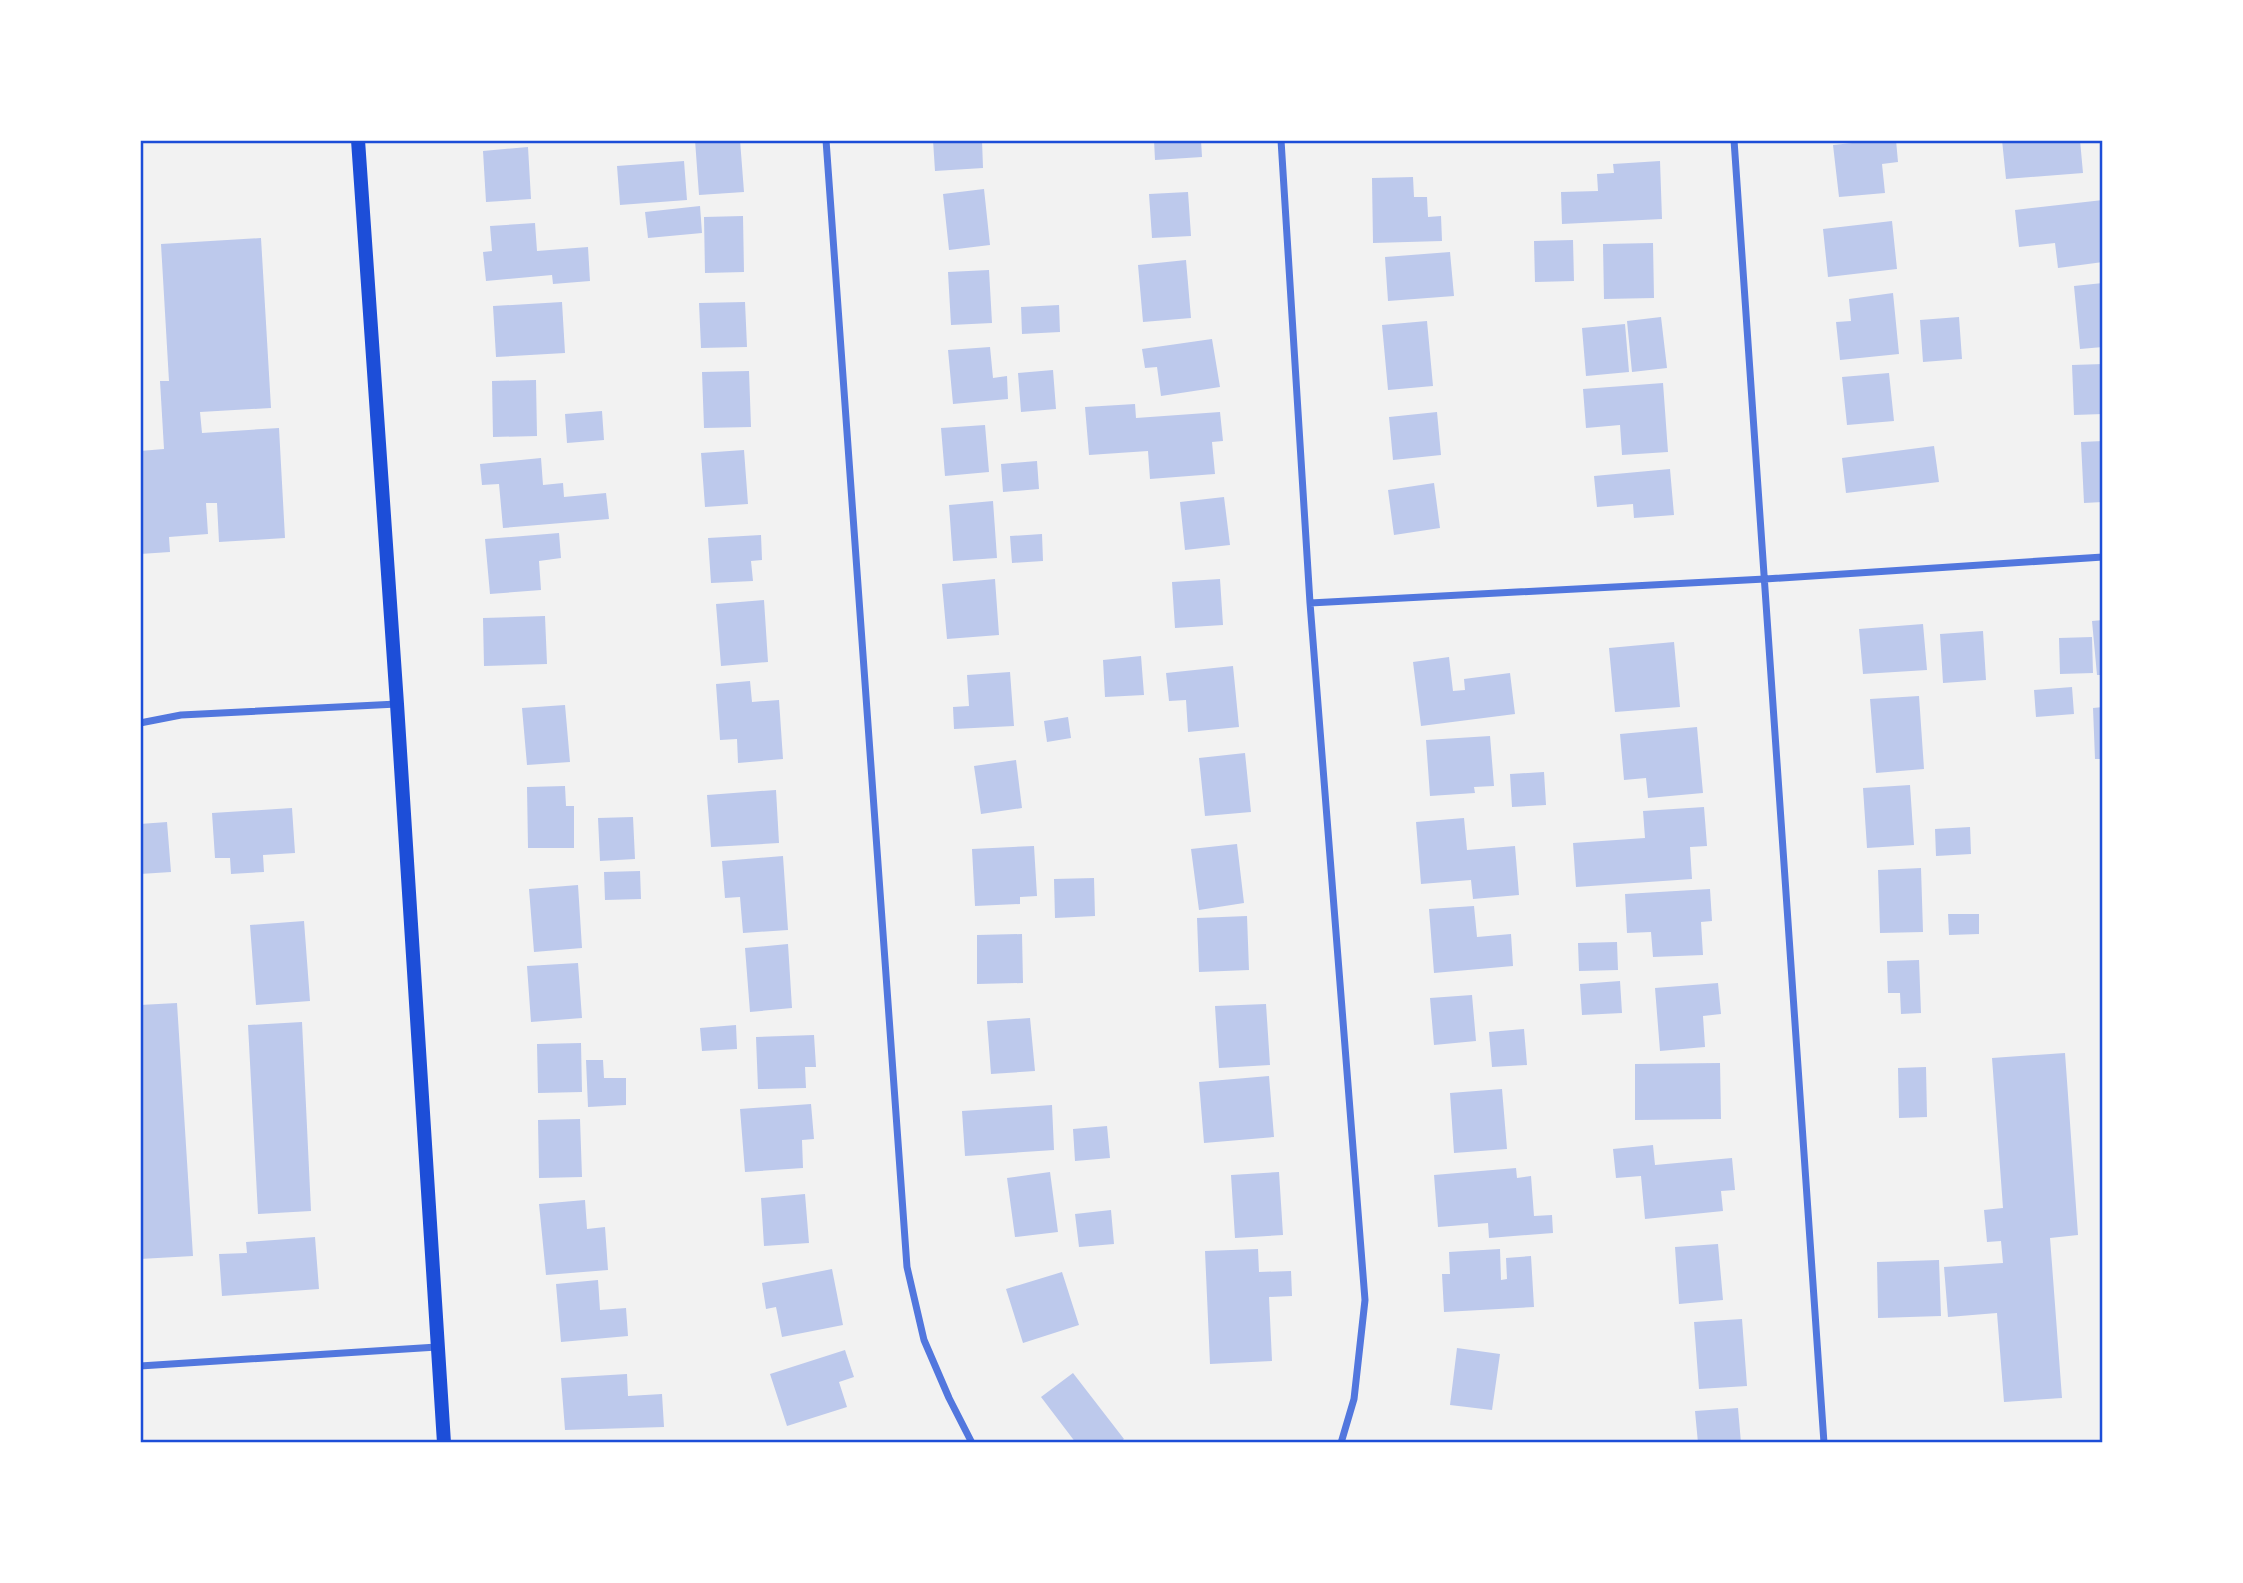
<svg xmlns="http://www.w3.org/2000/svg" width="2243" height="1583" viewBox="0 0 2243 1583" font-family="'Roboto Condensed',sans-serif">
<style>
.building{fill:#bdc9ec}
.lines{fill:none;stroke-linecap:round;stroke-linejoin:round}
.minor{stroke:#5277de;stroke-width:7}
.secondary{stroke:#1d4ed8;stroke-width:14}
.neatline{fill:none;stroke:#1d4ed8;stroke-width:2.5}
</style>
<rect width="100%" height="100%" fill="#f2f2f2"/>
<path class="building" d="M 695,140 L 740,140 L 744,192 L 699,195 Z
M 933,140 L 982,140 L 983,168 L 935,171 Z
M 1154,140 L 1201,140 L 1202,157 L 1155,160 Z
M 1881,140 L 1896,140 L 1898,162 L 1882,164 L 1885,193 L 1839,197 L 1833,145 Z
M 2002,140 L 2080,140 L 2083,173 L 2006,179 Z
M 528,147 L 531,199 L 486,202 L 483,151 Z
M 684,161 L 687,200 L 620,205 L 617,166 Z
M 1660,161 L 1662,219 L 1562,224 L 1561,192 L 1598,191 L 1597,174 L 1614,173 L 1613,164 Z
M 1413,177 L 1414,197 L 1427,197 L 1428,217 L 1441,216 L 1442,241 L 1373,243 L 1372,178 Z
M 984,189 L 990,245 L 949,250 L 943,194 Z
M 1188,192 L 1191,236 L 1152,238 L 1149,194 Z
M 2103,200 L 2103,262 L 2058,268 L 2055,243 L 2019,247 L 2015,210 Z
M 700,206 L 702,233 L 648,238 L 645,212 Z
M 743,216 L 744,272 L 705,273 L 704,217 Z
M 1892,221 L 1897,269 L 1828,277 L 1823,229 Z
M 535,223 L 537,251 L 588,247 L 590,281 L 553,284 L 552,275 L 486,281 L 483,252 L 492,251 L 490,226 Z
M 261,238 L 271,408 L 200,412 L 202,433 L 279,428 L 285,538 L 219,542 L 217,503 L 206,503 L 208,534 L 169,537 L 170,552 L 140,554 L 140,451 L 164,449 L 160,381 L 169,381 L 161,244 Z
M 1573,240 L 1574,281 L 1535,282 L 1534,241 Z
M 1653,243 L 1654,298 L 1604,299 L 1603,244 Z
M 1450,252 L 1454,296 L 1388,301 L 1385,257 Z
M 1186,260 L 1191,318 L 1143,322 L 1138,265 Z
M 989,270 L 992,323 L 951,325 L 948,272 Z
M 2103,283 L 2103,347 L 2080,349 L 2074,286 Z
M 1893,293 L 1899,354 L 1840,360 L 1836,322 L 1851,321 L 1849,299 Z
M 562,302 L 565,353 L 496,357 L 493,306 Z
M 745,302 L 747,347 L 701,348 L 699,303 Z
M 1059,305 L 1060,332 L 1022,334 L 1021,307 Z
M 1661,317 L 1667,368 L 1632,372 L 1627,321 Z
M 1959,317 L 1962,359 L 1923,362 L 1920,320 Z
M 1427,321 L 1433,386 L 1388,390 L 1382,325 Z
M 1625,324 L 1629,372 L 1586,376 L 1582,328 Z
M 1212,339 L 1220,387 L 1161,396 L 1157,367 L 1145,368 L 1142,349 Z
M 990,347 L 993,378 L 1007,376 L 1008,399 L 953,404 L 948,350 Z
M 2103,364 L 2103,414 L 2074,415 L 2072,365 Z
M 1053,370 L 1056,409 L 1021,412 L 1018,373 Z
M 749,371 L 751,427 L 704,428 L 702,372 Z
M 1889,373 L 1894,421 L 1847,425 L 1842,377 Z
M 536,380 L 537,436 L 493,437 L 492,381 Z
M 1663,383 L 1668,452 L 1622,455 L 1620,425 L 1586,428 L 1583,389 Z
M 1135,404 L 1136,418 L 1220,412 L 1223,441 L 1212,442 L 1215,474 L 1150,479 L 1148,451 L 1089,455 L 1085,407 Z
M 602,411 L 604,440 L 567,443 L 565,414 Z
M 1437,412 L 1441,455 L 1393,460 L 1389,417 Z
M 985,425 L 989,472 L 945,476 L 941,428 Z
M 2103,441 L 2103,502 L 2084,503 L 2081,442 Z
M 1934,446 L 1939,482 L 1846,493 L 1842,458 Z
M 744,450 L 748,504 L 705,507 L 701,453 Z
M 541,458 L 543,485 L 563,483 L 564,497 L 606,493 L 609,519 L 503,528 L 499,484 L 482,485 L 480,464 Z
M 1037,461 L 1039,489 L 1003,492 L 1001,464 Z
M 1670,469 L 1674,515 L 1634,518 L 1633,504 L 1597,507 L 1594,476 Z
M 1434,483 L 1440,528 L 1394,535 L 1388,490 Z
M 1224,497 L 1230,545 L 1185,550 L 1180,502 Z
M 993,501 L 997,558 L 953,561 L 949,505 Z
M 559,533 L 561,558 L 539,561 L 541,590 L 490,594 L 485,539 Z
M 1042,534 L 1043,561 L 1012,563 L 1010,536 Z
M 761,535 L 762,560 L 751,561 L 753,581 L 711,583 L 708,538 Z
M 995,579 L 999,635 L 947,639 L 942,584 Z
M 1220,579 L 1223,625 L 1175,628 L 1172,582 Z
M 764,600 L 768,662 L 721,666 L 716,604 Z
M 545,616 L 547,664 L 484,666 L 483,618 Z
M 2103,620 L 2103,675 L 2097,675 L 2092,621 Z
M 1923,624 L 1927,670 L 1863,674 L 1859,629 Z
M 1983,631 L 1986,680 L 1943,683 L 1940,634 Z
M 2092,637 L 2093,673 L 2060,674 L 2059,638 Z
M 1674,642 L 1680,707 L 1615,712 L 1609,648 Z
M 1141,656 L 1144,695 L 1105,697 L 1103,660 Z
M 1449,657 L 1453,691 L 1465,690 L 1464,679 L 1510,673 L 1515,714 L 1421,726 L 1413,662 Z
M 1233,666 L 1239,727 L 1188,732 L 1186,700 L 1169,701 L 1166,673 Z
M 1010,672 L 1014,726 L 954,729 L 953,707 L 969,706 L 967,675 Z
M 750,681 L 752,702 L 779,700 L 783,759 L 738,763 L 737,739 L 720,740 L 716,684 Z
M 2072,687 L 2074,714 L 2036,717 L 2034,690 Z
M 1919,696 L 1924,769 L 1876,773 L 1870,699 Z
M 565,705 L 570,762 L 527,765 L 522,708 Z
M 2103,707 L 2103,759 L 2095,759 L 2093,708 Z
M 1068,717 L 1071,738 L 1047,742 L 1044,721 Z
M 1697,727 L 1703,793 L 1648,798 L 1646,778 L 1624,780 L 1620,734 Z
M 1490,736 L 1494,786 L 1474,787 L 1475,793 L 1430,796 L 1426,740 Z
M 1245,753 L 1251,812 L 1205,816 L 1199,758 Z
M 1016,760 L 1022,808 L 981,814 L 974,766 Z
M 1544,772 L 1546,805 L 1512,807 L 1510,774 Z
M 1910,785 L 1914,845 L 1867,848 L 1863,788 Z
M 565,786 L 566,806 L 574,806 L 574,848 L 528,848 L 527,787 Z
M 776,790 L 779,843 L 711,847 L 707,795 Z
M 1704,807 L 1707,846 L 1690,847 L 1692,879 L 1576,887 L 1573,843 L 1645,838 L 1643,811 Z
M 292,808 L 295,853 L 263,855 L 264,872 L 231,874 L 230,858 L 215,858 L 212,813 Z
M 633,817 L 635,859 L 600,861 L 598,818 Z
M 1464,818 L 1467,850 L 1515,846 L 1519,895 L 1473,899 L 1471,880 L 1421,884 L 1416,822 Z
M 167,822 L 171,872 L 140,874 L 140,824 Z
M 1970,827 L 1971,854 L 1936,856 L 1935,829 Z
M 1237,844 L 1244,903 L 1199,910 L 1191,849 Z
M 1034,846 L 1037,896 L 1020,897 L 1020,904 L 975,906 L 972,849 Z
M 783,856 L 788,930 L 743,933 L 740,897 L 725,898 L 722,861 Z
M 1921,868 L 1923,932 L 1880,933 L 1878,870 Z
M 640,871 L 641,899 L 605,900 L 604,872 Z
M 1094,878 L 1095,916 L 1055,918 L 1054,879 Z
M 578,885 L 582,948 L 534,952 L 529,889 Z
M 1710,889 L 1712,921 L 1701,922 L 1703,955 L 1653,957 L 1651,932 L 1627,933 L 1625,894 Z
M 1474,906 L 1477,937 L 1511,934 L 1513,966 L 1434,973 L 1429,909 Z
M 1948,914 L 1979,914 L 1979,934 L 1949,935 Z
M 1247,916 L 1249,970 L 1199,972 L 1197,918 Z
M 304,921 L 310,1001 L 256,1005 L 250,925 Z
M 1022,934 L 1023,983 L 977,984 L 977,935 Z
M 1617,942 L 1618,970 L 1579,971 L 1578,943 Z
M 788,944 L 792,1008 L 750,1012 L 745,948 Z
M 1919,960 L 1921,1013 L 1901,1014 L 1900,993 L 1888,993 L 1887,961 Z
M 578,963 L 582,1018 L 531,1022 L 527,966 Z
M 1620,981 L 1622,1013 L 1582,1015 L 1580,984 Z
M 1718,983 L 1721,1014 L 1703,1016 L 1705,1047 L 1660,1051 L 1655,988 Z
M 1472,995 L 1476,1041 L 1434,1045 L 1430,998 Z
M 177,1003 L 193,1256 L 140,1259 L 140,1005 Z
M 1266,1004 L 1270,1065 L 1219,1068 L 1215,1006 Z
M 1030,1018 L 1035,1071 L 991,1074 L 987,1021 Z
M 302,1022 L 311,1211 L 258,1214 L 248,1025 Z
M 736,1025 L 737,1049 L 702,1051 L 700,1028 Z
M 1524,1029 L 1527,1065 L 1492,1067 L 1489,1032 Z
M 814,1035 L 816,1067 L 805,1067 L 806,1088 L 758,1089 L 756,1037 Z
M 581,1043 L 582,1092 L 538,1093 L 537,1044 Z
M 2065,1053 L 2078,1235 L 2050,1238 L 2062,1398 L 2004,1402 L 1997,1313 L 1948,1317 L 1944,1267 L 2003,1263 L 2001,1241 L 1987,1242 L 1984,1210 L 2003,1208 L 1992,1058 Z
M 586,1060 L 603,1060 L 604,1078 L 626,1078 L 626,1105 L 588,1107 Z
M 1720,1063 L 1721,1119 L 1635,1120 L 1635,1064 Z
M 1926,1067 L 1927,1117 L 1899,1118 L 1898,1068 Z
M 1269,1076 L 1274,1137 L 1204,1143 L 1199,1082 Z
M 1502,1089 L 1507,1149 L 1454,1153 L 1450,1093 Z
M 811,1104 L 814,1139 L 802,1140 L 803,1168 L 745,1172 L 740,1109 Z
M 1052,1105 L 1054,1150 L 965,1156 L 962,1111 Z
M 580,1119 L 582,1177 L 539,1178 L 538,1120 Z
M 1107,1126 L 1110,1158 L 1075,1161 L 1073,1129 Z
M 1653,1145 L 1655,1165 L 1732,1158 L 1735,1190 L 1721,1191 L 1723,1211 L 1645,1219 L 1641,1176 L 1616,1178 L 1613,1149 Z
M 1516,1168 L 1517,1178 L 1531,1176 L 1534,1216 L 1552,1215 L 1553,1233 L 1489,1238 L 1488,1223 L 1438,1227 L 1434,1175 Z
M 1050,1172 L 1058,1232 L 1015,1237 L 1007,1178 Z
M 1279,1172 L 1283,1235 L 1235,1238 L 1231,1175 Z
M 805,1194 L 809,1243 L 764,1246 L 761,1198 Z
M 585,1200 L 587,1229 L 605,1227 L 608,1270 L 546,1275 L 539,1204 Z
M 1111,1210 L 1114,1244 L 1079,1247 L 1075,1214 Z
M 315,1237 L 319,1289 L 222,1296 L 219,1254 L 247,1253 L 246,1242 Z
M 1718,1244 L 1723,1300 L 1679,1304 L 1675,1247 Z
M 1258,1249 L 1259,1272 L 1291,1271 L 1292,1296 L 1269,1297 L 1272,1361 L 1210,1364 L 1205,1251 Z
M 1500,1249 L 1501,1280 L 1507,1279 L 1506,1258 L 1531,1256 L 1534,1307 L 1444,1312 L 1442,1274 L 1450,1274 L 1449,1252 Z
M 1939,1260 L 1941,1316 L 1878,1318 L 1877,1262 Z
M 832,1269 L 843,1325 L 782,1337 L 776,1307 L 766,1309 L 762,1283 Z
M 1062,1272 L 1079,1325 L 1023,1343 L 1006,1289 Z
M 598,1280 L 600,1310 L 626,1308 L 628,1336 L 561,1342 L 556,1284 Z
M 1742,1319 L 1747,1386 L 1699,1389 L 1694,1322 Z
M 1457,1348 L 1500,1354 L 1492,1410 L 1450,1405 Z
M 845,1350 L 854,1377 L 839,1382 L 847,1407 L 787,1426 L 770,1374 Z
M 1073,1373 L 1124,1439 L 1119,1443 L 1076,1443 L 1041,1397 Z
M 627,1374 L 628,1396 L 662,1394 L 664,1427 L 565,1430 L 561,1378 Z
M 1738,1408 L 1741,1443 L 1698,1443 L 1695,1411 Z"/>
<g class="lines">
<path class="minor" d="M 826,140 L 907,1267 L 924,1340 L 949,1398 L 972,1443
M 1281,140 L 1310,603 L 1365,1300 L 1354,1399 L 1341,1443
M 1734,140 L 1824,1443
M 1310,603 L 1765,579 L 2103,557
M 140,723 L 181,715 L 397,704
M 140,1366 L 437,1347"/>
<path class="secondary" d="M 358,140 L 397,704 L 444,1443"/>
</g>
<rect width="2243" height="1583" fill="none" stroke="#ffffff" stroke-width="284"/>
<rect x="142" y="142" width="1959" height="1299" class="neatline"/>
</svg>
